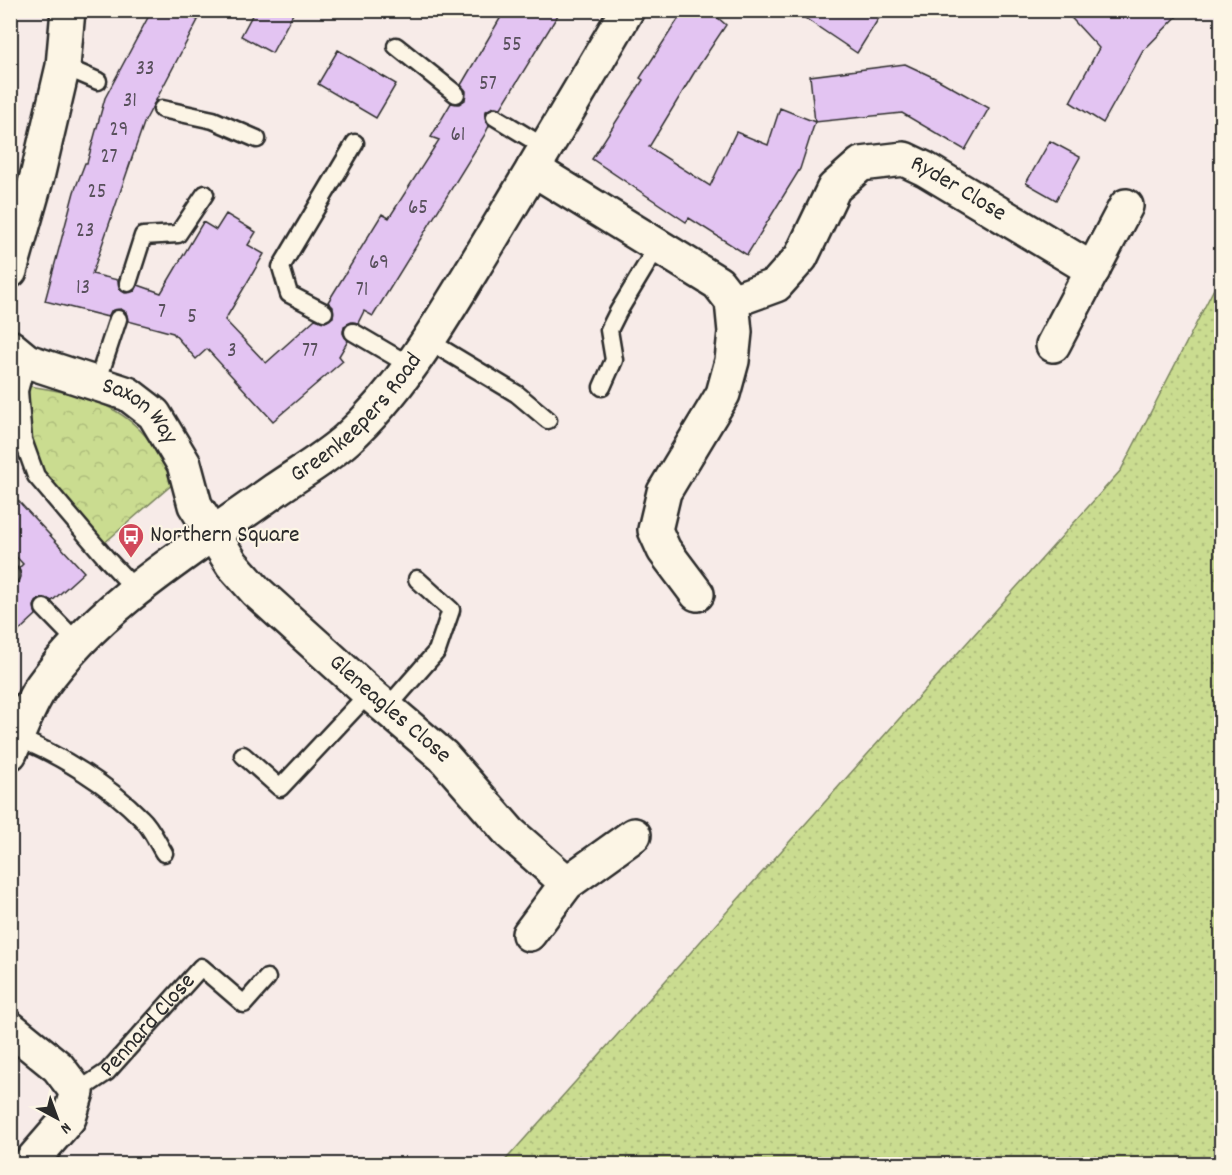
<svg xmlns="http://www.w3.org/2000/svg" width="1232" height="1175" viewBox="0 0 1232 1175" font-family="Dekko,sans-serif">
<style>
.grass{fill:url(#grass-dots);stroke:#7a845e;stroke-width:1.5}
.forest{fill:url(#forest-crowns);stroke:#7a845e;stroke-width:1.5}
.building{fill:#e3c4f2;stroke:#2b2b2b;stroke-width:1.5}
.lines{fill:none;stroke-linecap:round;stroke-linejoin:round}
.lane-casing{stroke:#2b2b2b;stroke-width:21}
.street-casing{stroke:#2b2b2b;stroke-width:38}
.lane{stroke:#fcf5e5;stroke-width:16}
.street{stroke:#fcf5e5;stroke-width:33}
.labels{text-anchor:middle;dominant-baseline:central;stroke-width:4.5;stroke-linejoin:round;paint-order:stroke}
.number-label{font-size:21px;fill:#59515d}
.street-label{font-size:24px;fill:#2b2b2b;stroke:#fcf5e5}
.poi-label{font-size:24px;fill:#2b2b2b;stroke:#fcf5e5;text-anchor:start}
</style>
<defs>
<pattern id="grass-dots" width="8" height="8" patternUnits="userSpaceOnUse" patternTransform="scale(1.5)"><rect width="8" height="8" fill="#cadc90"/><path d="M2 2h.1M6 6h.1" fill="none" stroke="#aebd7c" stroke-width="1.8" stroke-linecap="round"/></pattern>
<pattern id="forest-crowns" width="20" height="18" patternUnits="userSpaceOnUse" patternTransform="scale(1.5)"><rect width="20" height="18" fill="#cadc90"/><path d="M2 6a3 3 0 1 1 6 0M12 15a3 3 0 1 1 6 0" fill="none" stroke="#aebd7c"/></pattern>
</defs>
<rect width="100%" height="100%" fill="#f7ebe8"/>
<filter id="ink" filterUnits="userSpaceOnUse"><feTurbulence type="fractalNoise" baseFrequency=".0167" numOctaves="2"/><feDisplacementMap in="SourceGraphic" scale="12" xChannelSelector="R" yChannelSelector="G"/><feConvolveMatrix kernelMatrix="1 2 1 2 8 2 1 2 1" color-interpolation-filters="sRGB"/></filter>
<g filter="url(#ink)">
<path class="grass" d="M 1221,275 L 1221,1164 L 502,1164 L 1121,470 Z"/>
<path class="forest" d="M 29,386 C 69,392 109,399 139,429 C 154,443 164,465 175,482 L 102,545 L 40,473 L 29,434 Z"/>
<path class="building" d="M 152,10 L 179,10 L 198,20 L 144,123 L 92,274 L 118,280 L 120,290 L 125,293 L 135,291 L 138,285 L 161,293 L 203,222 L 216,230 L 226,214 L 256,232 L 248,245 L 264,254 L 225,320 L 266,363 L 315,319 L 325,322 L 333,317 L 333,307 L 328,302 L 382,214 L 389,218 L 439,140 L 431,137 L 451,103 L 459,104 L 465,100 L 466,91 L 461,85 L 505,10 L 561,10 L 501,108 L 495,107 L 486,111 L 485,117 L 489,126 L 484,136 L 373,316 L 364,311 L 358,323 L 352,322 L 344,326 L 343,333 L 348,341 L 339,356 L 343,361 L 273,421 L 207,349 L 196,359 L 173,333 L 128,321 L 126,312 L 121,309 L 111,311 L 108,317 L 45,301 L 74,192 L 85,163 L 87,163 L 105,98 Z
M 255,10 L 295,10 L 272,53 L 241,36 Z
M 684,10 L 709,10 L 726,25 L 694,73 L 649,147 L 710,186 L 736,132 L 768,145 L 780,108 L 815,122 L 800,169 L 747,255 L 689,218 L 686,222 L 592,159 L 643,80 L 640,78 Z
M 793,10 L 884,10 L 857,53 Z
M 1064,10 L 1183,10 L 1143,51 L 1103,123 L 1070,102 L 1099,48 Z
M 338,50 L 396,84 L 376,118 L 318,84 Z
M 905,64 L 937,79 L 989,108 L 965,150 L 902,113 L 815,122 L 810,76 Z
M 1050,141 L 1080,157 L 1056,200 L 1026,183 Z
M 10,492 L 84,572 L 52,601 L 46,598 L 37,600 L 34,606 L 36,615 L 10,639 L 10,585 L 19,582 L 21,577 L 19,568 L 23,564 L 10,550 Z"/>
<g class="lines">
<g class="lane-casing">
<g id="lane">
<path d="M 396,46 L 456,94"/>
<path d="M 63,66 L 98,81"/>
<path d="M 162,109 L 213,120 L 257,139"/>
<path d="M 495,117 L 546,148"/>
<path d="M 128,283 L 143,236 L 178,234 L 205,194"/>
<path d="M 324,312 L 289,294 L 281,267 L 355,143"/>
<path d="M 353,332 L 411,366"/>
<path d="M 429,341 L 517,394 L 548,420"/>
<path d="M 27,361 L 19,391 L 23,440 L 36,476 L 106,558 L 136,590"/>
<path d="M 97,383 L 118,319"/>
<path d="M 602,387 L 614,360 L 609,330 L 618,312 L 657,247"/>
<path d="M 10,574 L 11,575"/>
<path d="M 44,608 L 77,642"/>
<path d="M 387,708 L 437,651 L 451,610 L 417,579"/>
<path d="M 17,738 C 59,754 110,786 141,818 C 151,827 157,842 164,853"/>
<path d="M 243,755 L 280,788 L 369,693"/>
<path id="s1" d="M 77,1092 L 107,1072 L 201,967 L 244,1004 L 267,978"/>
</g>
</g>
<g class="street-casing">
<g id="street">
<path d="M 533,169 L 718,283 L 732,301 L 735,332 L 732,361 L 723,394 L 664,492 L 655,530 L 664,550 L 697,594"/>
<path d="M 10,271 L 38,173 L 63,66 L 68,10"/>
<path id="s2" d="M 732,301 L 776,285 L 801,257 L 834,188 L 861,164 L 904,159 L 925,169 L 1093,270"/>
<path d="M 1053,345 L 1126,206"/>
<path id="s3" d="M 10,347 L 27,361 L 128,394 L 154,414 L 184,464 L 195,505 L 232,564 L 256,591 L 369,693 L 443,756 L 510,833 L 567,883"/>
<path id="s4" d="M 10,753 C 20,731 28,706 42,686 C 101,603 193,549 275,490 C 298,474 326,458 347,439 C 407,384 446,312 488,244 C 535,166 581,89 627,10"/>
<path d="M 529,934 L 567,883 L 634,835"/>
<path d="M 10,1028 L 58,1067 L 77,1092 L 69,1118 L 29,1164"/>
</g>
</g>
<use href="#lane" class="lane"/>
<use href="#street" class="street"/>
</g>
</g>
<defs>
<g id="bus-pin" transform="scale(1.35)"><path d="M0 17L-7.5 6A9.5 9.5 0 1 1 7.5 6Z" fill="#d1495b" stroke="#fcf5e5"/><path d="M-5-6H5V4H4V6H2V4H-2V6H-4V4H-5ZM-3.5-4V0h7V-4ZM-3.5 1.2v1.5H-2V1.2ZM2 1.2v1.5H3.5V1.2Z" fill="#fff"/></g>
</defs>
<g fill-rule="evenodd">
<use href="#bus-pin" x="131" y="536"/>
</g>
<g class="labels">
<g class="number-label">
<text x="512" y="46">55</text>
<text x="145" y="70">33</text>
<text x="488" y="85">57</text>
<text x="130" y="102">31</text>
<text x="119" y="131">29</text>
<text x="458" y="136">61</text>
<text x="109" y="158">27</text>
<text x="97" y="193">25</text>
<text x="418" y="209">65</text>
<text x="85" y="232">23</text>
<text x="379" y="264">69</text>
<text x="83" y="289">13</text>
<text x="362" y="291">71</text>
<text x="162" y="313">7</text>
<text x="192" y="318">5</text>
<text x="232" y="352">3</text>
<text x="310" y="352">77</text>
</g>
<g class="street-label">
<text stroke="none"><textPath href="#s2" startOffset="302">Ryder Close</textPath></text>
<text stroke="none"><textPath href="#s4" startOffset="490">Greenkeepers Road</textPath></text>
<text stroke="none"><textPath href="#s3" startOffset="148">Saxon Way</textPath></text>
<text stroke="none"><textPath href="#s3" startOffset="546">Gleneagles Close</textPath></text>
<text stroke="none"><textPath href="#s1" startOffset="98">Pennard Close</textPath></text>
</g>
<g class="poi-label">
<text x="150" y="536">Northern Square</text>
</g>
</g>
<rect width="1232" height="1175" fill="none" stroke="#fcf5e5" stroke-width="36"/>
<rect x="18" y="18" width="1196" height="1139" fill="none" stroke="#2b2b2b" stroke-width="2" filter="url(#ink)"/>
<g transform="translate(57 1118) rotate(139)" stroke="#fcf5e5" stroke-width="4.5" paint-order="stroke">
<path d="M0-4.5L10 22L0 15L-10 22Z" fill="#2b2b2b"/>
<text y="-9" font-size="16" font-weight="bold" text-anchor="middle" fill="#2b2b2b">N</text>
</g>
</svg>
